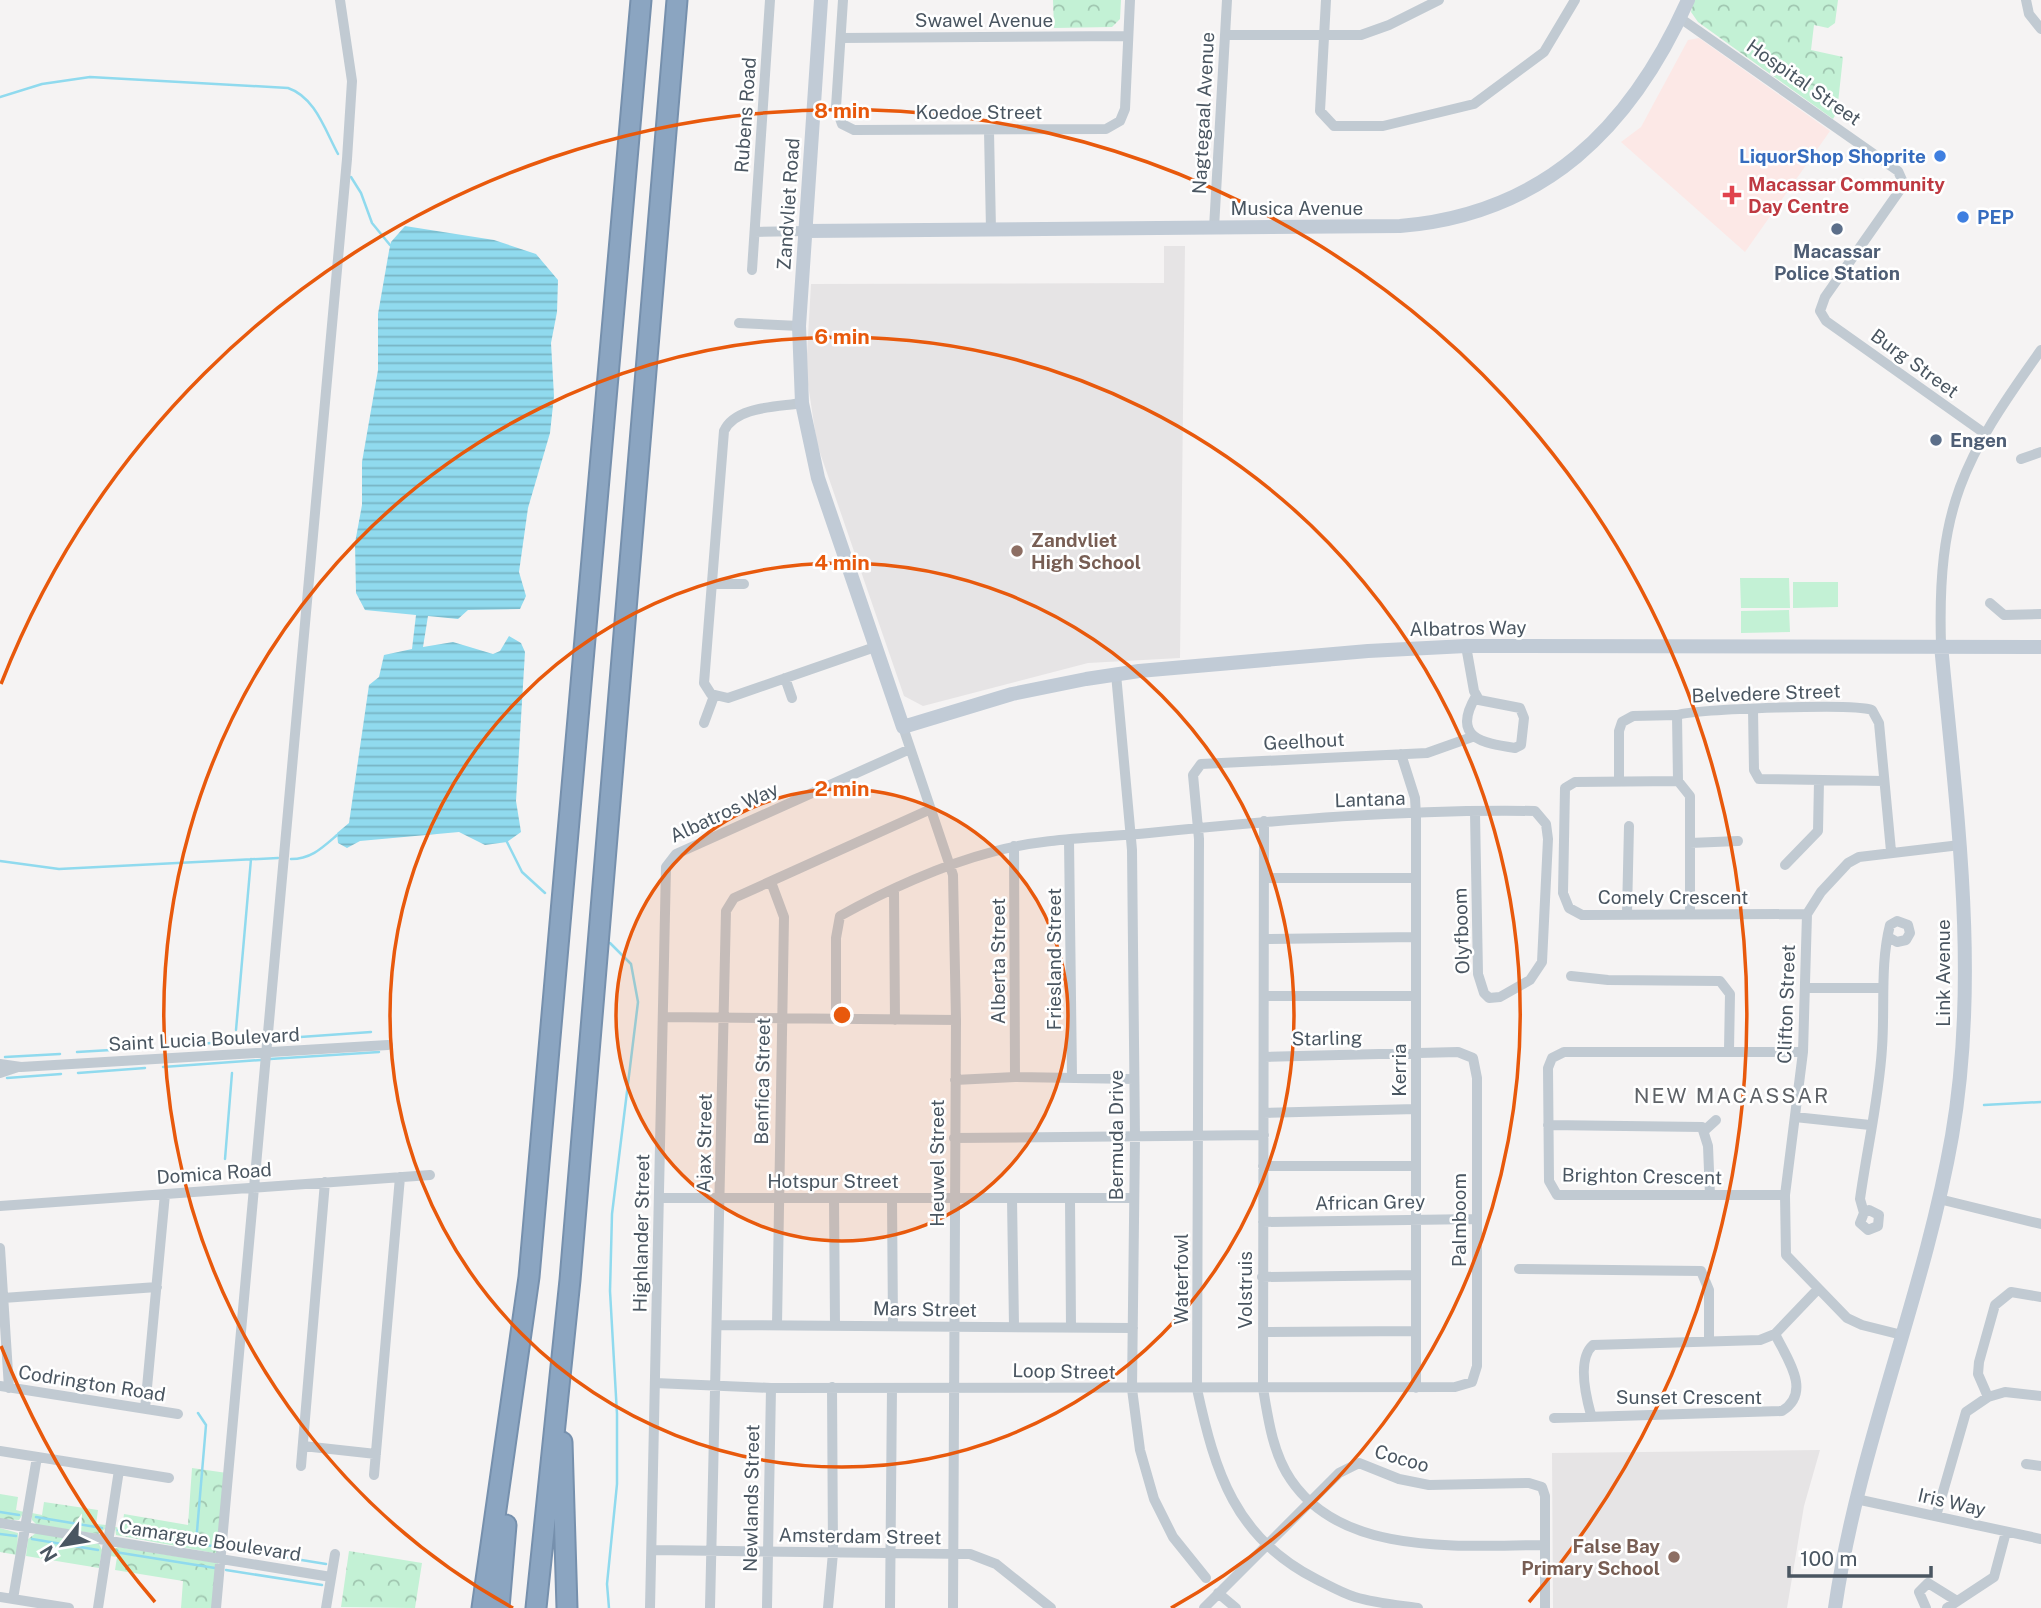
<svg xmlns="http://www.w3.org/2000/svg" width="2041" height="1608" viewBox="0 0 2041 1608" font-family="'Public Sans',sans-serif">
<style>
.education{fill:#e6e4e5}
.medical{fill:#fce8e6}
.park{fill:url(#park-crowns)}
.pitch{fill:#c3f1d5}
.water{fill:url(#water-rules)}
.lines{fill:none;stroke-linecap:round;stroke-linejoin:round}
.stream{stroke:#90daee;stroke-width:2.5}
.highway-casing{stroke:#7690ad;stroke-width:23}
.street{stroke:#c1cad2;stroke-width:10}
.secondary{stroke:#c1cbd6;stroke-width:14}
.highway{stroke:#8ba5c1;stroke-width:19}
.ring{fill:none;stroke:#e8590c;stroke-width:3.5}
.shop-dot{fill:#3f7fe0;stroke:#fff;stroke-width:2.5}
.health-dot{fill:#e0444e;stroke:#fff;stroke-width:2.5}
.service-dot{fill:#5c6f8a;stroke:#fff;stroke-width:2.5}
.education-dot{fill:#8d6e63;stroke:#fff;stroke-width:2.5}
.labels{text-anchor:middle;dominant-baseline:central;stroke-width:5;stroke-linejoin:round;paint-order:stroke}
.street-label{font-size:19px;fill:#4a5661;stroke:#fff}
.shop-label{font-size:19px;font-weight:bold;fill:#366cbe;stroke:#fff;text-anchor:end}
.health-label{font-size:19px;font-weight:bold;fill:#be3a42;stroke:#fff;text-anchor:start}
.service-label{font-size:19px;font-weight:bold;fill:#4e5e75;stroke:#fff}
.education-label{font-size:19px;font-weight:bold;fill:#785e54;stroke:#fff;text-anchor:start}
.neighbourhood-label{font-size:21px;letter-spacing:2px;fill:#5f6368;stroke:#fff}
.centre{fill:#e8590c;stroke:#fff;stroke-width:3.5}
.ring-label{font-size:21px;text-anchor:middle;font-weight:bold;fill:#e8590c;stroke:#fff;stroke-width:5;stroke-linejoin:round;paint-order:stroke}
</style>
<defs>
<pattern id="park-crowns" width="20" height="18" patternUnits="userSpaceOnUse" patternTransform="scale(1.75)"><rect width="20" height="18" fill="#c3f1d5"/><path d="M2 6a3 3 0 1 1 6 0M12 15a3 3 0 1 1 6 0" fill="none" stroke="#a0c6b0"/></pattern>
<pattern id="water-rules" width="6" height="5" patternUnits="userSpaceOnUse" patternTransform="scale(1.75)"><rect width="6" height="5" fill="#90daee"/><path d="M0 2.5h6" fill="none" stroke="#78b4c4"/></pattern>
</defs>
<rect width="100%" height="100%" fill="#f5f3f3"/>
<path class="education" d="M 1164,246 L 1185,246 L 1180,658 L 1088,663 L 923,706 L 904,696 L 817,444 L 806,371 L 811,284 L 1164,283 Z
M 1820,1450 L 1804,1506 L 1787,1608 L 1553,1608 L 1552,1453 Z"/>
<path class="medical" d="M 1699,38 L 1830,131 L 1745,252 L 1621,142 L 1641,127 L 1688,40 Z"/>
<path class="park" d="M 1053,0 L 1121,0 L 1120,19 L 1112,27 L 1054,28 Z
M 1694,0 L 1838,0 L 1835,23 L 1828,28 L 1814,25 L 1811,50 L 1843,57 L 1837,112 L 1833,119 L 1698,22 L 1691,12 Z
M 192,1468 L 227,1473 L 219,1554 L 116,1535 L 115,1527 L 122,1528 L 124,1514 L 188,1525 Z
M 0,1494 L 18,1497 L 16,1510 L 24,1512 L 19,1520 L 0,1519 Z
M 44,1502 L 98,1510 L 96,1524 L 106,1525 L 105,1529 L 98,1534 L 37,1525 L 32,1520 L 32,1513 L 42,1515 Z
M 0,1528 L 18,1533 L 17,1555 L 0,1552 Z
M 36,1533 L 99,1544 L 102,1550 L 99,1568 L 26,1556 L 28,1539 Z
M 118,1547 L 218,1563 L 213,1608 L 181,1608 L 183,1581 L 115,1570 L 117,1557 L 110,1556 L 112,1550 Z
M 349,1551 L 422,1563 L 415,1608 L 341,1607 Z"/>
<path class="pitch" d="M 1740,578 L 1789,578 L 1790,608 L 1741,608 Z
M 1793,582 L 1838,582 L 1838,607 L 1793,608 Z
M 1789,610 L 1790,632 L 1741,633 L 1741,611 Z"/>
<path class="water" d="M 405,226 L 494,240 L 536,254 L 558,280 L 557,312 L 551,343 L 554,396 L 550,433 L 528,508 L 519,572 L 526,596 L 520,609 L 468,610 L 458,619 L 428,616 L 423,647 L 453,642 L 493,654 L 500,651 L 509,636 L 521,643 L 525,652 L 516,801 L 521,832 L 507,842 L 485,845 L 459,832 L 360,841 L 347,848 L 338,843 L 337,833 L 349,823 L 369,685 L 379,677 L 384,655 L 412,649 L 416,615 L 365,610 L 356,593 L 355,543 L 362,505 L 362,462 L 378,370 L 378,314 L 389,251 L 391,242 Z"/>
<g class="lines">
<path class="stream" d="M 0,97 L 42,84 L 90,77 L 288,88 C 315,97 325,130 338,154
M 351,177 L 361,193 L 372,223 L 390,245
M 507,842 L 522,872 L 545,893
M 291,859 C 311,859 322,848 337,835
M 0,861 L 59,869 L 278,858
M 236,1030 L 251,859
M 272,1039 L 371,1032
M 161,1047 L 263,1039
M 77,1052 L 145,1048
M 5,1057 L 60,1054
M 270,1059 L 379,1052
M 163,1067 L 261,1060
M 78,1073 L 145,1068
M 7,1078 L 61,1074
M 1984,1105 L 2041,1102
M 225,1159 L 232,1073
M 0,1512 L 19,1515
M 36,1517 L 102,1528
M 118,1530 L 218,1547
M 0,1534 L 16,1536
M 32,1539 L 98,1550
M 196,1543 L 206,1425 L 198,1413
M 228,1548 L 326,1564
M 115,1552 L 215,1568
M 226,1570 L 322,1585
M 609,1608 L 607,1584 L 617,1484 L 617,1414 L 610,1291 L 612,1214 L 638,1002 L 631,964 L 610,943"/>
<g class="highway-casing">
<path id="highway" d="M 562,1442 L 567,1608
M 482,1608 L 529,1277 L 641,0
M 499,1608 L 506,1525
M 536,1608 L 570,1280 L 677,0"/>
</g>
<path class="street" d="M 843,0 L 836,107 L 842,124 L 854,130 L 1106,129 L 1120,121 L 1125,109 L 1130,0
M 1326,0 L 1320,111 L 1334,126 L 1383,126 L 1474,104 L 1544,52 L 1575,0
M 2026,0 L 2029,14 L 2041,29
M 1680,18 L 1898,171 L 1902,180 L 1900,190 L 1825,297 L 1820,311 L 1826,321 L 1984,433
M 1225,35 L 1361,35 L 1389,25 L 1439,0
M 841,38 L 1128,36
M 989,131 L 991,230
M 1214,228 L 1227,0
M 755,232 L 806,231
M 752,270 L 770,0
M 739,323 L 799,326
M 802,403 C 778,407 735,406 724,431 L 704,683 L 711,694 L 728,698 L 875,647
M 2021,459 L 2041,452
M 712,584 L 744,584
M 1990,603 L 2004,615 L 2041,614
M 1941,645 C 1937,508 1962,460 2041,350
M 1466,646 L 1474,691 L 1479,700 L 1520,708 L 1524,718 L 1521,745 L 1515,748 C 1482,743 1451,738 1476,696
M 1116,674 L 1132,850 L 1135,1138 L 1132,1389 L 1140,1450 L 1154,1499 L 1173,1537 L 1206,1578
M 785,678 L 792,698
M 1753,709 L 1754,770 L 1759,779 L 1884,781
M 704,723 L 714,696
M 903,727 L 953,875 L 956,1020 L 953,1608
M 1401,754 L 1415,798 L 1416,815 L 1416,1388
M 1619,781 L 1619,731 L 1622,722 L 1633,716 L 1677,715
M 1678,781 L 1575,782 L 1565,788 L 1563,893 L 1569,908 L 1582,915 L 1807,914
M 1264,821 L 1263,1388 C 1268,1419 1273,1454 1291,1480 C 1344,1558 1464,1545 1545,1545
M 1069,840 L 1072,1077
M 1690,843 L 1738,841
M 1014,846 L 1015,1077
M 1785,865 L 1818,831 L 1819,781
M 1264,878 L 1416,878
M 771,882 L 784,917 L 777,1325
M 894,891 L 895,1020
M 1627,913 L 1629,826
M 1690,913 L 1690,796 L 1678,781 L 1677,715 C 1699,709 1855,703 1872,710 L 1879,723 L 1891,851
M 1264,939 L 1416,937
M 1571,976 L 1608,980 L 1720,981 L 1730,994 L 1729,1050
M 1806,988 L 1882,988
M 1265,996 L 1416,996
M 663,1017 L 956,1020
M 836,1019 L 836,938 L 840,916 C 885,891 942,865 992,852 C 1042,838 1097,838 1149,833 C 1277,820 1407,809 1535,811 L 1546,824 L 1548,839 L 1542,962 L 1530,980 L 1500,997 L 1489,998 L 1484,993 L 1478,974 L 1475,813
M 0,1064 L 21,1067 L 388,1045
M 0,1073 L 18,1067
M 955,1080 L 1015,1077 L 1134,1079
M 1264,1113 L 1416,1109
M 1795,1117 L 1870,1125
M 1548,1125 L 1702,1127 L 1708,1146 L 1710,1195
M 1705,1130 L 1716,1120
M 954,1138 L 1264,1135
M 1263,1166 L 1416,1166
M 1785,1195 L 1557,1195 L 1549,1181 L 1548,1068 L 1552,1058 L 1564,1052 L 1803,1052
M 659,1198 L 1134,1198
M 834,1199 L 835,1325
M 892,1199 L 893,1326
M 1012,1199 L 1014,1326
M 1070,1199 L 1071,1327
M 1939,1199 L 2041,1224
M 0,1206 L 430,1175
M 1864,1213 L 1869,1210 L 1879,1215 L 1878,1226 L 1868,1230 L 1860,1223 L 1864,1213 L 1860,1199 C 1867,1149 1879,1098 1882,1048 C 1885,1006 1880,964 1890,925 L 1897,921 L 1908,925 L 1910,933 L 1906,940 L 1897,942 L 1890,938
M 1263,1222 L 1477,1219
M 0,1248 L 9,1388
M 1519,1269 L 1701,1271 L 1709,1290 L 1709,1340
M 1262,1277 L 1416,1275
M 3,1298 L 157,1287
M 717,1325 L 1133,1328
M 1263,1332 L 1416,1331
M 1902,1335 L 1862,1325 L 1847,1318 L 1786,1255 L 1785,1195 L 1803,1052 L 1807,914 L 1821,892 L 1848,863 L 1859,857 L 1960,845
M 655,1383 L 771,1388 L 1455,1387 L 1472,1382 L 1477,1366 L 1477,1078 L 1473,1058 L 1458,1052 L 1265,1057
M 0,1386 L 178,1414
M 1988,1397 L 1978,1374 L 1979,1362 L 1995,1305 L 2011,1292 L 2041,1297
M 145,1409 L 165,1194
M 1591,1415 C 1586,1397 1577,1359 1593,1345 L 1760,1340 L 1775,1334 L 1818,1289
M 1554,1418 L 1782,1411 C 1813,1392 1786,1357 1775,1334
M 303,1446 L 376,1454
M 0,1451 L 119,1470
M 2026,1464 L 2041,1466
M 301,1466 L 325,1182
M 374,1475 L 400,1177
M 1856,1499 L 2041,1539
M 1936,1516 L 1966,1412 L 1988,1397 L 2005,1392 L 2041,1396
M 0,1523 L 331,1577
M 652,1550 L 970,1554 L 996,1564 L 1051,1608
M 1218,1593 L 1236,1608
M 0,1597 L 69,1608
M 13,1599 L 37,1457
M 98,1608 L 119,1470 L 169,1478
M 216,1608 L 347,159 L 352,81 L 340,0
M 326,1608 L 335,1554
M 650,1608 L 666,867 L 676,854 L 910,749
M 710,1608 L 726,911 L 734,898 L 931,809
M 767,1608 L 771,1388
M 828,1608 L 833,1553 L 832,1387
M 890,1608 L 892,1388
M 1204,1608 L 1339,1473 L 1359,1463 L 1399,1479 L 1429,1485 L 1529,1483 L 1542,1487 L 1545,1496 L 1545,1608
M 1418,1608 C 1397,1605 1375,1603 1355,1597 C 1342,1593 1328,1585 1316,1579 C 1235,1538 1215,1472 1197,1389 L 1199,839 L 1193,775 L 1201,764 L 1427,753 L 1472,737
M 1926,1608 L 1919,1592 L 1928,1583 L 1957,1601
M 1947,1608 L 1994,1577 L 2006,1532"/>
<path class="secondary" d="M 821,0 L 799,326 L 802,403 L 818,478 L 903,727 L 1012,694 L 1086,679 L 1139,671 L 1368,651 L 1466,646 L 2041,647
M 806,231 L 1400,226 C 1544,214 1631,128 1688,0
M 1835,1608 C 1858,1447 1924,1296 1952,1136 C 1980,974 1956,807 1941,645"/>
<use href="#highway" class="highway"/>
</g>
<circle cx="842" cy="1015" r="226" fill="#e8590c" fill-opacity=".12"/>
<g class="ring">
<circle cx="842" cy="1015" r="226"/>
<circle cx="842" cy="1015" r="452"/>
<path d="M513 1608A678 678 0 1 1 1171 1608"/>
<path d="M155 1602A904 904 0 0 1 1 1346M1 684A904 904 0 1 1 1529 1602"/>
</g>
<g class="shop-dot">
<circle cx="1940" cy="156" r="7"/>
<circle cx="1963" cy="217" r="7"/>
</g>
<path class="health-dot" d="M1728.5 184.5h7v7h7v7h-7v7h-7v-7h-7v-7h7z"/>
<g class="service-dot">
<circle cx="1837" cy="229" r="7"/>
<circle cx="1936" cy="440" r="7"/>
</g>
<g class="education-dot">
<circle cx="1017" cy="551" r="7"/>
<circle cx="1674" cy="1557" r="7"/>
</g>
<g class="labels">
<g class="street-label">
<text x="984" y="20">Swawel Avenue</text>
<text transform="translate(1804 82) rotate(35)">Hospital Street</text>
<text x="979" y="112">Koedoe Street</text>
<text transform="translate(1203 113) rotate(-87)">Nagtegaal Avenue</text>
<text transform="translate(745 115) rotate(-86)">Rubens Road</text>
<text transform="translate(788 204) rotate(-86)">Zandvliet Road</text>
<text x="1297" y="208">Musica Avenue</text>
<text transform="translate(1915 363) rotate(36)">Burg Street</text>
<text transform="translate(1468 628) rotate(-1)">Albatros Way</text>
<text transform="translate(1766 693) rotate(-2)">Belvedere Street</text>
<text transform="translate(1304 741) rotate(-3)">Geelhout</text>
<text transform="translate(1370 799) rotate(-2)">Lantana</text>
<text transform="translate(724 812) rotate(-25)">Albatros Way</text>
<text x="1673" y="897">Comely Crescent</text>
<text transform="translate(1461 931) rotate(-92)">Olyfboom</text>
<text transform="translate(1054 959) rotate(-90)">Friesland Street</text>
<text transform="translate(998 961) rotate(-90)">Alberta Street</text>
<text transform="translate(1943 973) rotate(-90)">Link Avenue</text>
<text transform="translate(1786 1004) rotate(-88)">Clifton Street</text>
<text transform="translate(1327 1038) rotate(-1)">Starling</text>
<text transform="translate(204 1039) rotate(-3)">Saint Lucia Boulevard</text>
<text transform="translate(1399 1070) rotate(-90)">Kerria</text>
<text transform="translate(762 1081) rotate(-89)">Benfica Street</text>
<text transform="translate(1116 1135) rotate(-90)">Bermuda Drive</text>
<text transform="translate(704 1143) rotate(-89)">Ajax Street</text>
<text transform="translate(937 1163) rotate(-90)">Heuwel Street</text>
<text transform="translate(214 1173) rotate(-4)">Domica Road</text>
<text transform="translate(1642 1176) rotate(1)">Brighton Crescent</text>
<text x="833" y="1181">Hotspur Street</text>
<text transform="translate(1370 1202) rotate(-1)">African Grey</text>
<text transform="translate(1459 1220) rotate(-90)">Palmboom</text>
<text transform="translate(641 1233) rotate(-89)">Highlander Street</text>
<text transform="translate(1181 1279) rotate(-90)">Waterfowl</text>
<text transform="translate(1245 1290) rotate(-90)">Volstruis</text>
<text transform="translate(925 1309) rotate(1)">Mars Street</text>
<text transform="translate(1064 1371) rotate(1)">Loop Street</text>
<text transform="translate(92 1383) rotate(9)">Codrington Road</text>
<text x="1689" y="1397">Sunset Crescent</text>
<text transform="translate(1402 1458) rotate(16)">Cocoo</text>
<text transform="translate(751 1498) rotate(-89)">Newlands Street</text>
<text transform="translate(1952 1502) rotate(13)">Iris Way</text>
<text transform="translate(860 1536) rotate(1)">Amsterdam Street</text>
<text transform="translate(210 1540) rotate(9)">Camargue Boulevard</text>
</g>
<g class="shop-label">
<text x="1926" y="156">LiquorShop Shoprite</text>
<text x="1977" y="217" text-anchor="start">PEP</text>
</g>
<g class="health-label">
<text x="1748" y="184">Macassar Community<tspan x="1748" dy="22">Day Centre</tspan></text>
</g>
<g class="service-label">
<text x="1837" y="251">Macassar<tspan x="1837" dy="22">Police Station</tspan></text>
<text x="1950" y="440" text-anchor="start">Engen</text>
</g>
<g class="education-label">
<text x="1031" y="540">Zandvliet<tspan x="1031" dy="22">High School</tspan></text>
<text x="1660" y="1546" text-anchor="end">False Bay<tspan x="1660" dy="22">Primary School</tspan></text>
</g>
<g class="neighbourhood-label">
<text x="1732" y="1095">NEW MACASSAR</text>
</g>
</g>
<circle cx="842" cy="1015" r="10" class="centre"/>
<g class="ring-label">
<text x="842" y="118">8 min</text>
<text x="842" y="344">6 min</text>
<text x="842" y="570">4 min</text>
<text x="842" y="796">2 min</text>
</g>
<g transform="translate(63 1545) rotate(239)" stroke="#ffffff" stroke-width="5" paint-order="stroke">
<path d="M0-5L12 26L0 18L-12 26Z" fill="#4a5661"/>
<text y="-10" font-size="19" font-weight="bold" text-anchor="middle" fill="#4a5661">N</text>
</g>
<path d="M1789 1566v10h142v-10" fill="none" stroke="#4a5661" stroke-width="3.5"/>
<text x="1800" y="1566" font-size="21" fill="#4a5661" stroke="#ffffff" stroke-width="5" paint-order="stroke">100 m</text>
</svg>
